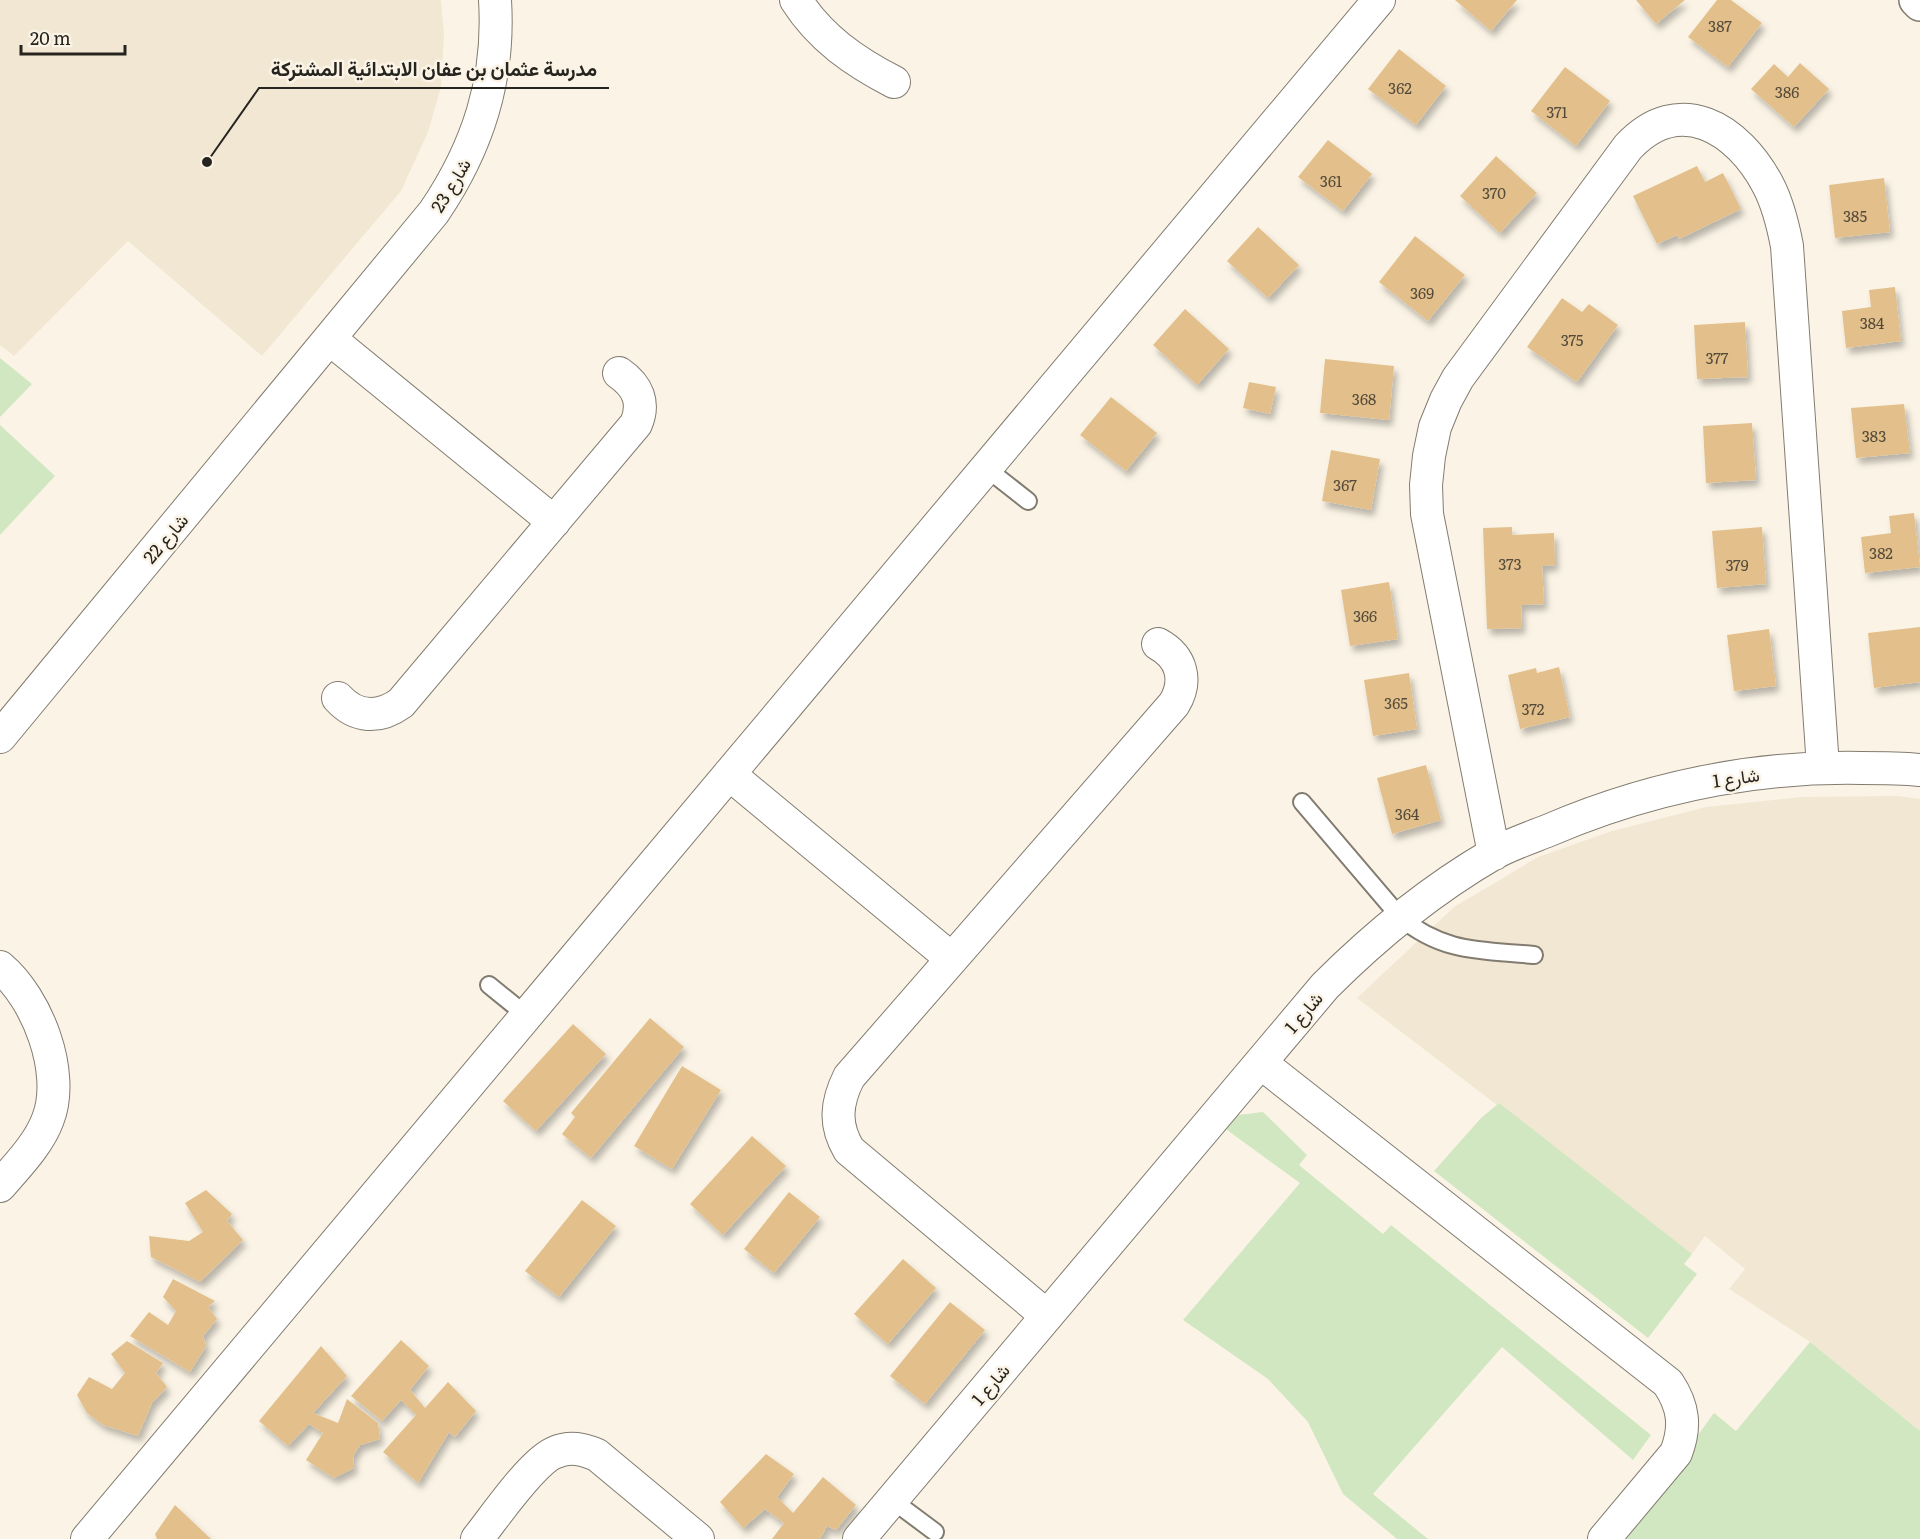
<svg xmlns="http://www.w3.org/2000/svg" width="1920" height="1539" viewBox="0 0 1920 1539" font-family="Literata,Vazirmatn,serif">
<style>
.built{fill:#f2e7d3}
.green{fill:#d1e7c1}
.building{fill:#e3c08b;filter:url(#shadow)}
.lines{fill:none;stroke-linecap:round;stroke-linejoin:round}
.service-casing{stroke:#827c70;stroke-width:20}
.minor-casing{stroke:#827c70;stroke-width:34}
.secondary-casing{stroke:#827c70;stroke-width:36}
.service{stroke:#fff;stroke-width:16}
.minor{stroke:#fff;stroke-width:32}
.secondary{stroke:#fff;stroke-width:33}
.labels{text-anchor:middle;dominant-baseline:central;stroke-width:5;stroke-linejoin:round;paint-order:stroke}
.number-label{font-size:15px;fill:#554b3a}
.street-label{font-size:18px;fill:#26241f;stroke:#fbf4e6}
.leader{fill:none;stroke:#26241f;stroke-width:2}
.callout-dot{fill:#26241f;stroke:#fbf4e6;stroke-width:2}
.callout-label{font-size:20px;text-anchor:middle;font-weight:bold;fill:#26241f;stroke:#fbf4e6;stroke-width:5;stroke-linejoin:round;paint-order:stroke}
</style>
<defs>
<filter id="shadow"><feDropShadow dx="3.5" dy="6" stdDeviation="3" flood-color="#0004"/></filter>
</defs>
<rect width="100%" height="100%" fill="#fbf4e6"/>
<path class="built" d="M 0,0 L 441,0 L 444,34 L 441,87 L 428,132 L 401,191 L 262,356 L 128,241 L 14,356 L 0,345 Z
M 1898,796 L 1920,799 L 1920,1431 L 1810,1342 L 1729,1289 L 1745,1269 L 1705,1236 L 1692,1254 L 1357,998 L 1454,907 L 1538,857 L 1612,831 L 1706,807 L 1801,797 Z"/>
<path class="green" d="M 0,358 L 32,384 L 0,417 Z
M 0,425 L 55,476 L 0,535 Z
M 1499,1103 L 1692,1254 L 1684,1264 L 1697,1274 L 1648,1338 L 1434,1171 L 1481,1118 Z
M 1263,1112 L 1307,1155 L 1299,1165 L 1383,1234 L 1391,1225 L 1651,1435 L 1633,1460 L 1502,1347 L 1373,1494 L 1428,1539 L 1397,1539 L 1343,1494 L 1308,1422 L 1268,1379 L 1183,1320 L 1300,1183 L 1223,1127 L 1238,1115 Z
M 1810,1342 L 1920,1431 L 1920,1539 L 1622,1539 L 1714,1413 L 1736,1431 Z"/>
<path class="building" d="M 1455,0 L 1517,0 L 1491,31 Z
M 1636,0 L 1685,0 L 1656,24 Z
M 1717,0 L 1731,0 L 1762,23 L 1728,67 L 1688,37 Z
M 1399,49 L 1446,86 L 1416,125 L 1368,89 Z
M 1800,63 L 1829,89 L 1794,127 L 1751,89 L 1774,64 L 1788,77 Z
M 1565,67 L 1610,101 L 1576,146 L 1531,111 Z
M 1328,140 L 1372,174 L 1343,211 L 1298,177 Z
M 1496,156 L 1537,193 L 1500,233 L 1460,196 Z
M 1697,166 L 1705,182 L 1723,173 L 1741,209 L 1679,239 L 1677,235 L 1657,244 L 1633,196 Z
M 1884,178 L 1890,232 L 1835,238 L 1829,185 Z
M 1258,227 L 1299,265 L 1268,298 L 1227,261 Z
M 1415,236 L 1465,275 L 1428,321 L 1379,282 Z
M 1895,287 L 1901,341 L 1846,348 L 1842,311 L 1871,307 L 1869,290 Z
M 1562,298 L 1582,312 L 1589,304 L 1618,325 L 1577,382 L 1527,347 Z
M 1185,309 L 1229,349 L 1197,385 L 1153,345 Z
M 1745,322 L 1748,377 L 1697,379 L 1694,325 Z
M 1325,359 L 1394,366 L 1389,420 L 1320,413 Z
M 1249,382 L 1276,387 L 1270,414 L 1243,408 Z
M 1111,397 L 1157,433 L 1126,471 L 1080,435 Z
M 1904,404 L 1910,453 L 1856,458 L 1851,408 Z
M 1752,423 L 1756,480 L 1706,483 L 1703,426 Z
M 1331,450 L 1380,459 L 1371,510 L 1322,501 Z
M 1914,513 L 1920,567 L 1865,573 L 1861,537 L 1891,533 L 1889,516 Z
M 1512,527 L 1512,535 L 1554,533 L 1555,565 L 1542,566 L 1544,604 L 1521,605 L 1522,628 L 1487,629 L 1483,528 Z
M 1762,527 L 1766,584 L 1717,588 L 1712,531 Z
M 1389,582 L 1398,639 L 1350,646 L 1341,590 Z
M 1920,627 L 1920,682 L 1874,688 L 1868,633 Z
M 1769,629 L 1776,686 L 1734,691 L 1727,635 Z
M 1559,667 L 1570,717 L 1520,729 L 1508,675 L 1536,668 L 1537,673 Z
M 1409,673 L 1417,729 L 1373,736 L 1364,680 Z
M 1426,765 L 1441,820 L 1392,834 L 1377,778 Z
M 650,1018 L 684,1047 L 591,1158 L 562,1134 L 575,1117 L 571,1113 Z
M 573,1024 L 606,1054 L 536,1131 L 503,1101 Z
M 682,1066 L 721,1090 L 672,1169 L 634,1146 Z
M 752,1136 L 786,1166 L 723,1235 L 690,1204 Z
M 206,1190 L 232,1214 L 227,1221 L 243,1240 L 200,1282 L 151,1257 L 149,1236 L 189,1241 L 203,1232 L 185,1203 Z
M 789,1192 L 820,1217 L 774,1273 L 744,1249 Z
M 582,1200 L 616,1226 L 559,1297 L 525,1271 Z
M 903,1259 L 936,1288 L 888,1344 L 854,1314 Z
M 173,1279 L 215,1301 L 208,1307 L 217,1319 L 203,1336 L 206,1346 L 190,1372 L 130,1336 L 149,1312 L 168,1325 L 176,1311 L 163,1297 Z
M 950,1302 L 985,1330 L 925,1404 L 890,1376 Z
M 401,1340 L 429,1366 L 410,1390 L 425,1408 L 448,1382 L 476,1411 L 455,1437 L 449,1432 L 418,1483 L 383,1452 L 416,1415 L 401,1400 L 382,1421 L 351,1396 Z
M 127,1341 L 163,1363 L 156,1373 L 167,1387 L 152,1403 L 138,1436 L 103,1425 L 87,1413 L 77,1395 L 89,1377 L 112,1389 L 125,1373 L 111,1354 Z
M 321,1346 L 347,1376 L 313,1413 L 338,1423 L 347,1399 L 378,1423 L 380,1439 L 360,1445 L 353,1456 L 354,1468 L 334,1478 L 306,1460 L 323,1433 L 309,1424 L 288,1446 L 259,1421 Z
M 766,1454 L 794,1474 L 777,1497 L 793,1513 L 823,1477 L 856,1505 L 836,1530 L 827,1526 L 820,1539 L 772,1539 L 784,1523 L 765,1509 L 743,1528 L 720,1502 Z
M 175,1505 L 211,1539 L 157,1539 L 155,1534 Z"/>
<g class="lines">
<g class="service-casing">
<path id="service" d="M 986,468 L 1028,501
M 1302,802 L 1400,917 C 1443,953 1481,950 1534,955
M 489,985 L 526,1015
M 892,1500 L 935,1532"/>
</g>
<g class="minor-casing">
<path id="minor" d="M 796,0 C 820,38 855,62 894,82
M 330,339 L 554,522
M 338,698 C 356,718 379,719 401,703 L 636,424 C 645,403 638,386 619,373
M 0,737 L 434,212 C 478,147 500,79 495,0
M 729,774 L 952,959
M 1494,854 L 1427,514 L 1426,485 L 1429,456 L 1435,427 L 1446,400 L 1458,378 L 1628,147 C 1679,92 1738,128 1768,185 C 1778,204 1783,225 1787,246 L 1823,767
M 0,967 C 37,998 66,1072 48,1119 C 39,1144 17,1166 0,1186
M 1261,1063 L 1668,1383 C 1684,1407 1686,1427 1676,1453 L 1604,1539
M 1047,1316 L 849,1150 C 834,1125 836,1103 849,1077 L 1174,704 C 1188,681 1182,657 1158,644
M 87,1539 L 1379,0
M 477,1539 C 494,1518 533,1460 556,1452 C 570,1446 583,1449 597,1455 L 698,1539
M 859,1539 L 1325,986 C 1376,935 1431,890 1493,854 C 1509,845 1529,838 1547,831 C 1647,788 1752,766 1861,768 C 1881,768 1901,768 1920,770"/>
</g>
<g class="secondary-casing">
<path id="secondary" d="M 1916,0 L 1920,4"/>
</g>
<use href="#service" class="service"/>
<use href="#minor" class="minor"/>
<use href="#secondary" class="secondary"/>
</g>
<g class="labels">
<g class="number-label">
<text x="1720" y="25">387</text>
<text x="1400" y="87">362</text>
<text x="1787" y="91">386</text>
<text x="1557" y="111">371</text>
<text x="1331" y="180">361</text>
<text x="1494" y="192">370</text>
<text x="1855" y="215">385</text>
<text x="1422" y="292">369</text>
<text x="1872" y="322">384</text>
<text x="1572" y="339">375</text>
<text x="1717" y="357">377</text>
<text x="1364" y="398">368</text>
<text x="1874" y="435">383</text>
<text x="1345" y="484">367</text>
<text x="1881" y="552">382</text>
<text x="1510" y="563">373</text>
<text x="1737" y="564">379</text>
<text x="1365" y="615">366</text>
<text x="1396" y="702">365</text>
<text x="1533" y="708">372</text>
<text x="1407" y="813">364</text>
</g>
<g class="street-label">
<text transform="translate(450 185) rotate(-59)">شارع 23</text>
<text transform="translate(165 538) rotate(-50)">شارع 22</text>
<text transform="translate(1736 777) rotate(-8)">شارع 1</text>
<text transform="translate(1303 1012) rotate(-50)">شارع 1</text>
<text transform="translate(990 1384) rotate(-50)">شارع 1</text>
</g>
</g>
<path class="leader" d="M207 162L259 88H609"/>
<circle class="callout-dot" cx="207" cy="162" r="6"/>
<g class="callout-label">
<text x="434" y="76">مدرسة عثمان بن عفان الابتدائية المشتركة</text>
</g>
<path d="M21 45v9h104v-9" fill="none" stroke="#26241f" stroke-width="3"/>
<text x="30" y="45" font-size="18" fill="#26241f" stroke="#fbf4e6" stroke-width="4.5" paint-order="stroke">20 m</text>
</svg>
